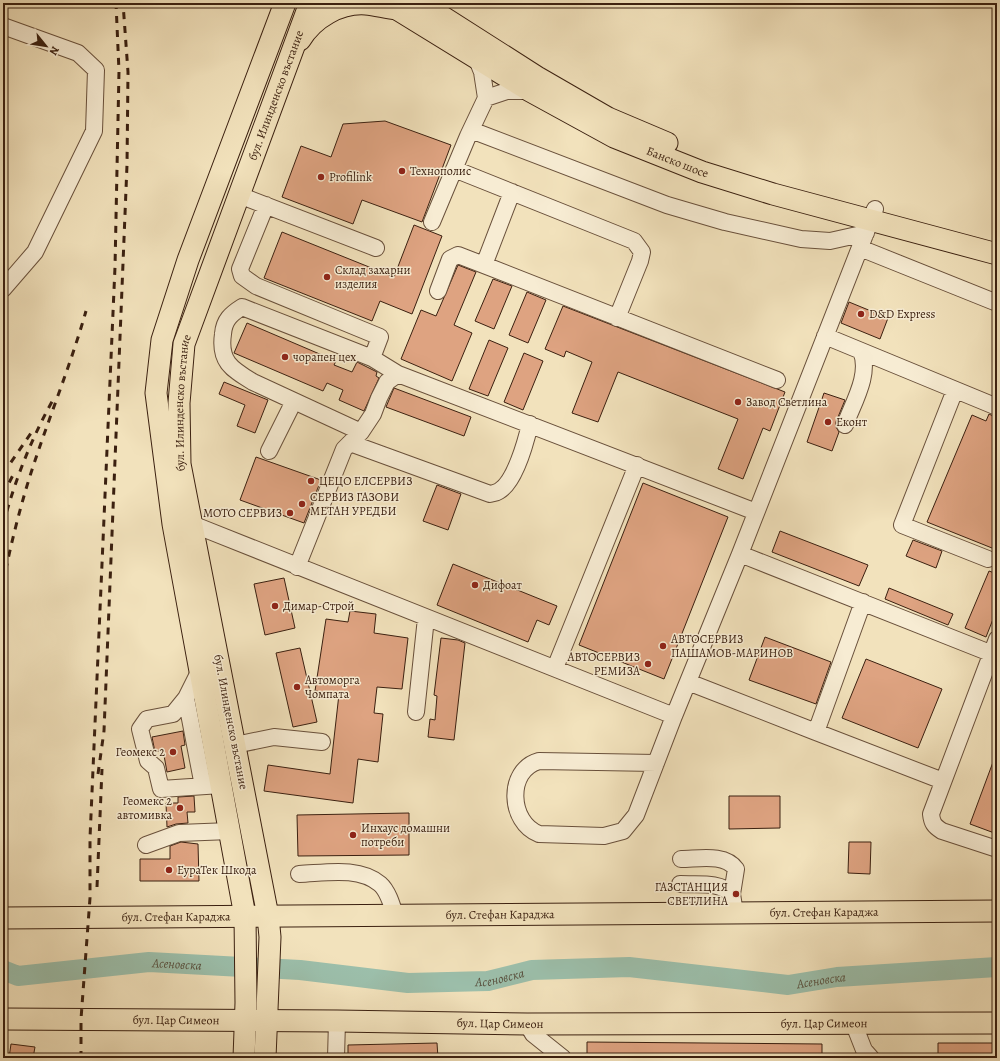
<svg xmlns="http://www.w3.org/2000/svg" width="1000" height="1061" viewBox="0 0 1000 1061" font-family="Alegreya,serif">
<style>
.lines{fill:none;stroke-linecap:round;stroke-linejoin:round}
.river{stroke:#9cbfab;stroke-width:20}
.building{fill:#dea381;stroke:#3b2010}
.minor-casing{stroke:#69503b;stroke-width:18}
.major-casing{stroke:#3b2010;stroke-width:23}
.minor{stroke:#f7ecd3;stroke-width:16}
.major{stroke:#f2e2bc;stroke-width:21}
.rail{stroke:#3b2010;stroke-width:3;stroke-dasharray:7 7;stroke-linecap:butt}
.poi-dot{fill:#8f2418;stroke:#f7ecd3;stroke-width:1.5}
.labels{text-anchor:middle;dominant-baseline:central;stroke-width:3;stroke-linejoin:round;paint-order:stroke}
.street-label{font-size:12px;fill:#3b2010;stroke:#f7ecd3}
.poi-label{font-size:12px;fill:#3b2010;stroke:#f7ecd3;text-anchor:start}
.water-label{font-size:13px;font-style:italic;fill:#58503e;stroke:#f7ecd3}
</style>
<rect width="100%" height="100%" fill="#f2e2bc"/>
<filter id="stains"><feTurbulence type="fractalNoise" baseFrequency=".005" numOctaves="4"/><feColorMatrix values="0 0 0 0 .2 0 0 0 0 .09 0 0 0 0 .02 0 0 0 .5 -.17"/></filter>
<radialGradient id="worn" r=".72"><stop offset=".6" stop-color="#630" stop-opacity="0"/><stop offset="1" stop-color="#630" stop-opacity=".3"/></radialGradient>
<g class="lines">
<path class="river" id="s1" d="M 3,970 L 18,976 L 149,962 L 300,970 L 408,983 L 488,981 L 532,970 L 629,967 L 788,985 L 837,977 L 997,967"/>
</g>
<path class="building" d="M 385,121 L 451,145 L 422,222 L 362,200 L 353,224 L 282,197 L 301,146 L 331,157 L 343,124 Z
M 414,225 L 442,236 L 412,314 L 380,301 L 372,321 L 264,278 L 282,232 L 394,277 Z
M 458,265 L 476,272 L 454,325 L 472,333 L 452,381 L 401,359 L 421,310 L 436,316 Z
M 493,279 L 512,286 L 494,329 L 475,321 Z
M 527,292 L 546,300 L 528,343 L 509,335 Z
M 849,302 L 888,318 L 880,339 L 841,323 Z
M 563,306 L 785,392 L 770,431 L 763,428 L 743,479 L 718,469 L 738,419 L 618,372 L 598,422 L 572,413 L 592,362 L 566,351 L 564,357 L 545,349 Z
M 247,323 L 336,361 L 334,365 L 352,372 L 357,362 L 377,372 L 376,376 L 379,378 L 364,411 L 339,400 L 343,390 L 327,383 L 323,391 L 234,353 Z
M 489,340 L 508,348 L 488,396 L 469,389 Z
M 524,353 L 543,361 L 523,410 L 504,402 Z
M 224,382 L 268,400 L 255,433 L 237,426 L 245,405 L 219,394 Z
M 394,388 L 471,417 L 464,436 L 386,407 Z
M 824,393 L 845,400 L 836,422 L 836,427 L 839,432 L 832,451 L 807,442 Z
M 989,414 L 997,418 L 997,550 L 927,522 L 972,415 L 986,421 Z
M 256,457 L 321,480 L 304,523 L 240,500 Z
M 643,483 L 728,517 L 664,679 L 579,645 Z
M 437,485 L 461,494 L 448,530 L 423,521 Z
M 780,531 L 868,565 L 859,586 L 772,552 Z
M 913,540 L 942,551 L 936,568 L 906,556 Z
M 453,564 L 557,606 L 549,625 L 537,620 L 528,642 L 437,605 Z
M 989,571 L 997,574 L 997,609 L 986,637 L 965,628 Z
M 284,578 L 295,628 L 265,635 L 254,584 Z
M 889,588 L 953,614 L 948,625 L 885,599 Z
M 350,611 L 376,614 L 374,633 L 408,638 L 402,689 L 377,687 L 374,713 L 383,714 L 378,762 L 358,759 L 353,803 L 264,791 L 268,765 L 330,774 L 339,694 L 315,691 L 326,619 L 348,622 Z
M 765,637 L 831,662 L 816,704 L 749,680 Z
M 441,638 L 458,640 L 465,643 L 454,740 L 428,737 L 430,719 L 435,720 L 437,696 L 434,695 Z
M 300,648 L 317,722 L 293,727 L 276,653 Z
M 866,659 L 942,689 L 918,748 L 842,718 Z
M 183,731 L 185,745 L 181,746 L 185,768 L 167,772 L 163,750 L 155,752 L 152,737 Z
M 996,754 L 997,755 L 997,834 L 970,824 Z
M 194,796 L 195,812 L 187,812 L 188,823 L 176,824 L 167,827 L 166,803 L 178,803 L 178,797 Z
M 729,796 L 780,796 L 780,828 L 729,829 Z
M 409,813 L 409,855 L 298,856 L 297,815 Z
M 181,842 L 198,844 L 199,881 L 140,881 L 140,859 L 170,859 L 170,846 Z
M 849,842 L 871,842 L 870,874 L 848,873 Z
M 587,1042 L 822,1044 L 822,1058 L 587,1058 Z
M 437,1043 L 438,1058 L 348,1058 L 348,1045 Z
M 938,1043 L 997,1043 L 997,1058 L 938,1058 Z
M 11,1044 L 35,1047 L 33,1058 L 9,1058 Z"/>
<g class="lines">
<g class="minor-casing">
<path id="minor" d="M 3,26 L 78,53 L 96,70 L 94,131 L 35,252 L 3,289
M 486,98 L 507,91 L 530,91
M 471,130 L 667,205 L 725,222 L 801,239 L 830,241 L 866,233
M 454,169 L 634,241 L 642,252 L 640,261 L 617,318
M 512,192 L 484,265 L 777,380
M 239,195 L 376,248
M 266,205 L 240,269 L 242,276 L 256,286 L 380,337 L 372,358
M 432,222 L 468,136 L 486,98 L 482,72 L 476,57
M 860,248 L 997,303
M 438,291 L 450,259 L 458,255 L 484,265
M 825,336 L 997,407
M 955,390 L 902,525 L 988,559
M 845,425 C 853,403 871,374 861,351
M 361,432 L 253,382 C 231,369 219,361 223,334 C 224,320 231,314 242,307 L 372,358 L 398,374 L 756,512
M 350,443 L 490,494 C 493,493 496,493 499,491 C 515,482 526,441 530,424
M 269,451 L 294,401
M 182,524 L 192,524 L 674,716 L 740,554 L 875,209
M 740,554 L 990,653
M 297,567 L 344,449 L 361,432 L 373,414 L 379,398 L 387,382 L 398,374
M 997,639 L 931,814 C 932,823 934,826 942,831 L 997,849
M 555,668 L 637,465
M 200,670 L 186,698 L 173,714 L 147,719 L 140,729 L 148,761 L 156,768 L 161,789 L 221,785
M 688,682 L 816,732 L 863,602
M 186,698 L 203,786
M 416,712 L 426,618
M 816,732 L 943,781
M 235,745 L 274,737 L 322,742
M 656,763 L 539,761 C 506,770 509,823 539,834 L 604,836 L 623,831 L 636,815 L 674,716
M 146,845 L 179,833 L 230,831
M 681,859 C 698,859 725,853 736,869 L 732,894 L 735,913
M 299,874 C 325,873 359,866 380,884 C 388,891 392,905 395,915
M 680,884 C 698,885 719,881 732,894
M 853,1022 L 864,1050 L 871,1058
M 527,1024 L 533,1034 L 563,1058
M 336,1058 L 337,1021"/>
</g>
<g class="major-casing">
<g id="major">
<path id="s2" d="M 387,3 L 530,91 L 614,137 L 702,172 L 773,194 L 997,254"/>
<path d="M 421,3 L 537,77 L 608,118 L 667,143"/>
<path d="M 300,40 C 313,18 340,2 366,4 C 376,5 387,8 397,9"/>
<path id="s3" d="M 3,918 L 997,911"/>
<path id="s4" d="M 3,1019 L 337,1021 L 527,1024 L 997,1023"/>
<path d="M 244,1058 L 246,1003 L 245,916 L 173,524 L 156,393 L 162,340 L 188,260 L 285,3"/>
<path id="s5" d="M 265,1058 L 270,937 L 268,916 L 180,464 L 179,403 L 184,344 L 310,3"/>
</g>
</g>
<use href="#minor" class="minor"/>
<use href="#major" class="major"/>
<path class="rail" d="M 3,474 L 31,433
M 3,495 L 14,473
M 3,525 C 15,480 31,439 54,398
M 3,584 C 9,552 17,520 26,489 C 44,429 69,371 86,311
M 98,774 L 104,731 L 127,165 L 128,72 L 123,3
M 97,887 L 102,769
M 81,1058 L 81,1019 L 90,898 L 90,838 L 115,267 L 119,71 L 116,3"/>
</g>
<g class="poi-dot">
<circle cx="402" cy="171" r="4"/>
<circle cx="321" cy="177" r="4"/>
<circle cx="327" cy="277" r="4"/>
<circle cx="861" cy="314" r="4"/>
<circle cx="285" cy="357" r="4"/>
<circle cx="738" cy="402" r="4"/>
<circle cx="828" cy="422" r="4"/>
<circle cx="311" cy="481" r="4"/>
<circle cx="302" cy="504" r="4"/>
<circle cx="290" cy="513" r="4"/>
<circle cx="475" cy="585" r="4"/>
<circle cx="275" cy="606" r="4"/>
<circle cx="663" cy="646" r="4"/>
<circle cx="648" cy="664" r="4"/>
<circle cx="297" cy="687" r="4"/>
<circle cx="173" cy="752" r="4"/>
<circle cx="180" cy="808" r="4"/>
<circle cx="353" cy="835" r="4"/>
<circle cx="169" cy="870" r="4"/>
<circle cx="736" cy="894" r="4"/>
</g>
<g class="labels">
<g class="street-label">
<text stroke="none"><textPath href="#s5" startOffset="988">бул. Илинденско въстание</textPath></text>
<text stroke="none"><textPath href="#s2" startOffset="332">Банско шосе</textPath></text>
<text stroke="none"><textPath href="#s5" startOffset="664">бул. Илинденско въстание</textPath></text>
<text transform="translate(231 722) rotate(79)">бул. Илинденско въстание</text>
<text stroke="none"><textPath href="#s3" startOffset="821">бул. Стефан Караджа</textPath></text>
<text stroke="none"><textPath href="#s3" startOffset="497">бул. Стефан Караджа</textPath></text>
<text stroke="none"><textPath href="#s3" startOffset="173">бул. Стефан Караджа</textPath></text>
<text stroke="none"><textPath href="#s4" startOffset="173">бул. Цар Симеон</textPath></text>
<text stroke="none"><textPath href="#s4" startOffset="497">бул. Цар Симеон</textPath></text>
<text stroke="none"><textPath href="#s4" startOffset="821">бул. Цар Симеон</textPath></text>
</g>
<g class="poi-label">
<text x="410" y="171">Технополис</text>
<text x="329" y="177">Profilink</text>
<text x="335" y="270">Склад захарни<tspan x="335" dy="14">изделия</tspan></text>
<text x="869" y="314">D&amp;D Express</text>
<text x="293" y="357">чорапен цех</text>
<text x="746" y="402">Завод Светлина</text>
<text x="836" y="422">Еконт</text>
<text x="319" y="481">ЦЕЦО ЕЛСЕРВИЗ</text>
<text x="310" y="497">СЕРВИЗ ГАЗОВИ<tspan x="310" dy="14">МЕТАН УРЕДБИ</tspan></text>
<text x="282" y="513" text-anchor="end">МОТО СЕРВИЗ</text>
<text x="483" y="585">Дифоат</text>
<text x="283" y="606">Димар-Строй</text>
<text x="671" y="639">АВТОСЕРВИЗ<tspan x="671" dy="14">ПАШАМОВ-МАРИНОВ</tspan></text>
<text x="640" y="657" text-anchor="end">АВТОСЕРВИЗ<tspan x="640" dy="14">РЕМИЗА</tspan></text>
<text x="305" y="680">Автоморга<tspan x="305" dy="14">Чомпата</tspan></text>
<text x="165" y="752" text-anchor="end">Геомекс 2</text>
<text x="172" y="801" text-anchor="end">Геомекс 2<tspan x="172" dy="14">автомивка</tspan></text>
<text x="361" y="828">Инхаус домашни<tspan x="361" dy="14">потреби</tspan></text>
<text x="177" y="870">ЕураТек Шкода</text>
<text x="728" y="887" text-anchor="end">ГАЗСТАНЦИЯ<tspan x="728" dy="14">СВЕТЛИНА</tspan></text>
</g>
<g class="water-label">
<text stroke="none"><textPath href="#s1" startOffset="176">Асеновска</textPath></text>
<text stroke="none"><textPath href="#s1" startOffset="500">Асеновска</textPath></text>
<text stroke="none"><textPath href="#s1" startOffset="824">Асеновска</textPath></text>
</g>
</g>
<rect width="1000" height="1061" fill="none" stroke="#f2e2bc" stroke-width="16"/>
<rect x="4" y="4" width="992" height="1053" fill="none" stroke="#3b2010" stroke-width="2"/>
<rect x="8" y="8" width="984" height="1045" fill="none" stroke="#3b2010"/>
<g transform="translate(46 46) rotate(120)" stroke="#f7ecd3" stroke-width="3" paint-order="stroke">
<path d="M0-3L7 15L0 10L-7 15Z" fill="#3b2010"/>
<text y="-6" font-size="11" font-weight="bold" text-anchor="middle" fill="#3b2010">N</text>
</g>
<rect width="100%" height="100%" filter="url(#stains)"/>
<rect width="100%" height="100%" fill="url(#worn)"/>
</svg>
